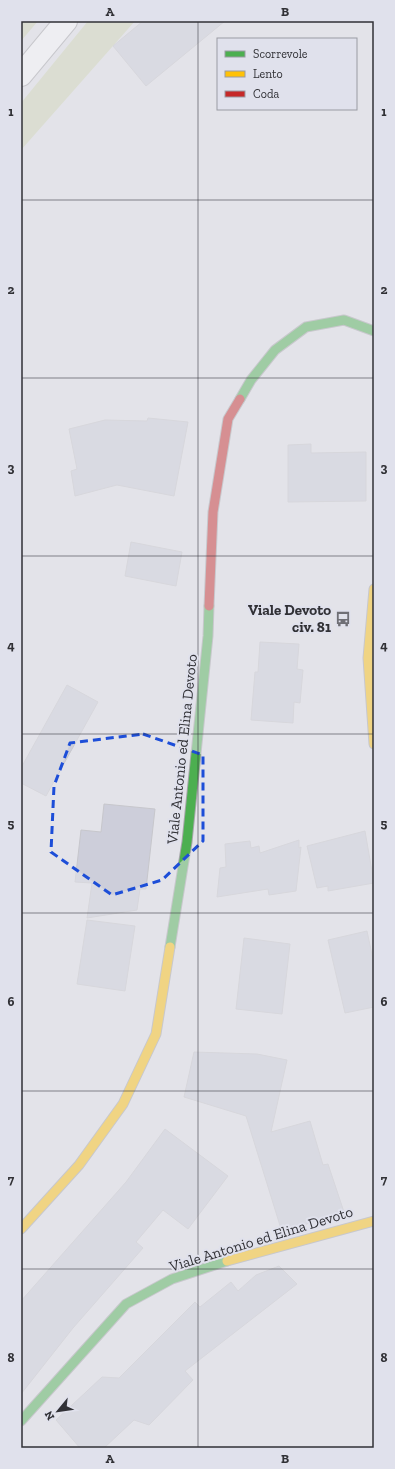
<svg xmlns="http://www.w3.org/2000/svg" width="395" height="1469" font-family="'Zilla Slab',serif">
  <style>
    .green { fill: #d0d6b5 }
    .building { fill: #cdceda; stroke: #c7c7cc }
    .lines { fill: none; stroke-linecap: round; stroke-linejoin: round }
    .street-casing { stroke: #a6a6aa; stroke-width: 24 }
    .fast-casing { stroke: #a6a6aa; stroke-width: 11 }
    .slow-casing { stroke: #a6a6aa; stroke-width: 11 }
    .jam-casing { stroke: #a6a6aa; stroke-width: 11 }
    .street { stroke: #fbfbfc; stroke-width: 22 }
    .fast { stroke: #4caf50; stroke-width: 9 }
    .slow { stroke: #ffc107; stroke-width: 9 }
    .jam { stroke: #c62828; stroke-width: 9 }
    .marked { fill: none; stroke: #1d4ed8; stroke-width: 3; stroke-dasharray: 8 5; stroke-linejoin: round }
    .grid { fill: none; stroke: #313136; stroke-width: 1; stroke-opacity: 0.55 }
    .labels { text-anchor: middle; stroke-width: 4; stroke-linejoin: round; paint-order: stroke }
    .poi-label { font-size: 15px; font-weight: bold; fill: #313136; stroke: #e0e1ec; text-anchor: end }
    .street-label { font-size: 15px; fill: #313136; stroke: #e0e1ec }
    .neatline { fill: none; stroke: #313136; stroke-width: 1.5 }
    .grid-label { font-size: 13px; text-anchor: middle; font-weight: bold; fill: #313136 }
  </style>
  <rect width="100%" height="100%" fill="#e3e3e9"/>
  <g class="green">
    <polygon points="21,21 38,21 21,41"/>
    <polygon points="88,21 135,21 21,150 21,103"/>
  </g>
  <g class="building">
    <polygon points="143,21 225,21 146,86 113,46"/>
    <polygon points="148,418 188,422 174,496 117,485 75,496 71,471 77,469 69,429 105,420 147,421"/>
    <polygon points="311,444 311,453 366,452 366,501 288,502 288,445"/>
    <polygon points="131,542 182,552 176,586 125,576"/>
    <polygon points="260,642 299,644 297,669 303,670 300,703 294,702 293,723 251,720 255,672 258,672"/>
    <polygon points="67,685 98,702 46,796 21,783 21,768"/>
    <polygon points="104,804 155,809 146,889 140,889 137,910 87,918 92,883 75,882 81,830 101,832"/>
    <polygon points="365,831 374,883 328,891 328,886 317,888 307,846"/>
    <polygon points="299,840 299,848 301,847 296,891 269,895 268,889 217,897 220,868 226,867 225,844 250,841 251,848 259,846 260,853"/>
    <polygon points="87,920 135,926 125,991 77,984"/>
    <polygon points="367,931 374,964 374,1007 345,1013 328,940"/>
    <polygon points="244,938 290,944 282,1014 236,1009"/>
    <polygon points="194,1052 257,1054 287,1060 271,1132 310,1121 323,1165 328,1164 344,1212 282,1232 246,1116 184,1097"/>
    <polygon points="165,1129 228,1176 188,1229 163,1210 136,1242 143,1248 73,1328 21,1394 21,1301 126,1182"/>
    <polygon points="279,1266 297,1284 185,1371 193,1380 149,1425 134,1420 104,1448 80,1448 56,1420 102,1377 119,1378 195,1302 200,1307 231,1282 238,1291 256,1275"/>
  </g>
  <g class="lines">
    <defs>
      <polyline id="street" points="21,75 66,21"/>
      <g id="fast">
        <polyline points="240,399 251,380 275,350 306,327 344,320 374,331"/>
        <polyline points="170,947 187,842 208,636 209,606"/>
        <polyline points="21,1421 126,1304 172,1279 227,1261"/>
      </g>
      <g id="slow">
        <polyline points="374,589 368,658 374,744"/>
        <polyline points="21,1229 79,1165 123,1104 156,1034 170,947"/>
        <polyline points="227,1261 374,1221"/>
      </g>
      <polyline id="jam" points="209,606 213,512 228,419 240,399"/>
    </defs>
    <use href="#street" class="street-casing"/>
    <use href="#fast" class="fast-casing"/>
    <use href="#slow" class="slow-casing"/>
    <use href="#jam" class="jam-casing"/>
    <use href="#street" class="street"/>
    <use href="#fast" class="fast"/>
    <use href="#slow" class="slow"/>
    <use href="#jam" class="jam"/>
  </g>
  <path d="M0 0H395V1469H0ZM 143,734 L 203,755 L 203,841 L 162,880 L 112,895 L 51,852 L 54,786 L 70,743 Z" fill="#e3e3e9" fill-opacity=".55" fill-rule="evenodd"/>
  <path class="marked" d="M 143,734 L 203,755 L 203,841 L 162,880 L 112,895 L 51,852 L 54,786 L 70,743 Z"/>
  <path class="grid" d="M 198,21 L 198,1448M 21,200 L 374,200M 21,378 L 374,378M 21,556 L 374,556M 21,734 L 374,734M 21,913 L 374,913M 21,1091 L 374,1091M 21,1269 L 374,1269"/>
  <defs>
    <symbol id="bus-bare" viewBox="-9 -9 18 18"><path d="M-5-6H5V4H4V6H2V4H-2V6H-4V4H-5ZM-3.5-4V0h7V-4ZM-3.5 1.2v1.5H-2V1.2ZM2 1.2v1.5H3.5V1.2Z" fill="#6f6f75" stroke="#e0e1ec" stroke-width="2.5" paint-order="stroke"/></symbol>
  </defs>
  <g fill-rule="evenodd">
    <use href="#bus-bare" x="332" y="608" width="22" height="22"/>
  </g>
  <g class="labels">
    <g class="poi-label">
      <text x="331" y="615">Viale Devoto<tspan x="331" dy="17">civ. 81</tspan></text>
    </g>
    <g class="street-label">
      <text transform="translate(182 749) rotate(-84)" y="5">Viale Antonio ed Elina Devoto</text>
      <text transform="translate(261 1239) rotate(-17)" y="5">Viale Antonio ed Elina Devoto</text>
    </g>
  </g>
  <rect width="395" height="1469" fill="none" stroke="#e0e1ec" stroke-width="44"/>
  <rect x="217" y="38" width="140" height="72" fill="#e0e1ec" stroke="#9a9ba3"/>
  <rect x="225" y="51" width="20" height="6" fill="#4caf50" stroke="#9a9ba3"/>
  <text x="253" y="58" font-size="12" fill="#313136">Scorrevole</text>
  <rect x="225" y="71" width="20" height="6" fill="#ffc107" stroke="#9a9ba3"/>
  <text x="253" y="78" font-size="12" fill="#313136">Lento</text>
  <rect x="225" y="91" width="20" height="6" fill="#c62828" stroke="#9a9ba3"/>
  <text x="253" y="98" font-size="12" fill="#313136">Coda</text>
  <g transform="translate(58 1411) rotate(241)" stroke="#e0e1ec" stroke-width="3" paint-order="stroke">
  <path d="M0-3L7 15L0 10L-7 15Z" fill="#313136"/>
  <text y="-6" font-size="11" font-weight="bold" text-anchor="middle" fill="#313136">N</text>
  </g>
  <rect x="22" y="22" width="351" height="1425" class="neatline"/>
  <g class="grid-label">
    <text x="110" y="16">A</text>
    <text x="285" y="16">B</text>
    <text x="11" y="116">1</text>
    <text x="384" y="116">1</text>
    <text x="11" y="294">2</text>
    <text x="384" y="294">2</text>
    <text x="11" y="472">3</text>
    <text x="384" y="472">3</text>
    <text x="11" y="650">4</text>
    <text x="384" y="650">4</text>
    <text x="11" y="828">5</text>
    <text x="384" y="828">5</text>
    <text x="11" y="1006">6</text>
    <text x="384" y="1006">6</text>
    <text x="11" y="1184">7</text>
    <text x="384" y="1184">7</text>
    <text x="11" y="1362">8</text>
    <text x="384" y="1362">8</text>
    <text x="110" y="1463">A</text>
    <text x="285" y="1463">B</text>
  </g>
</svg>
